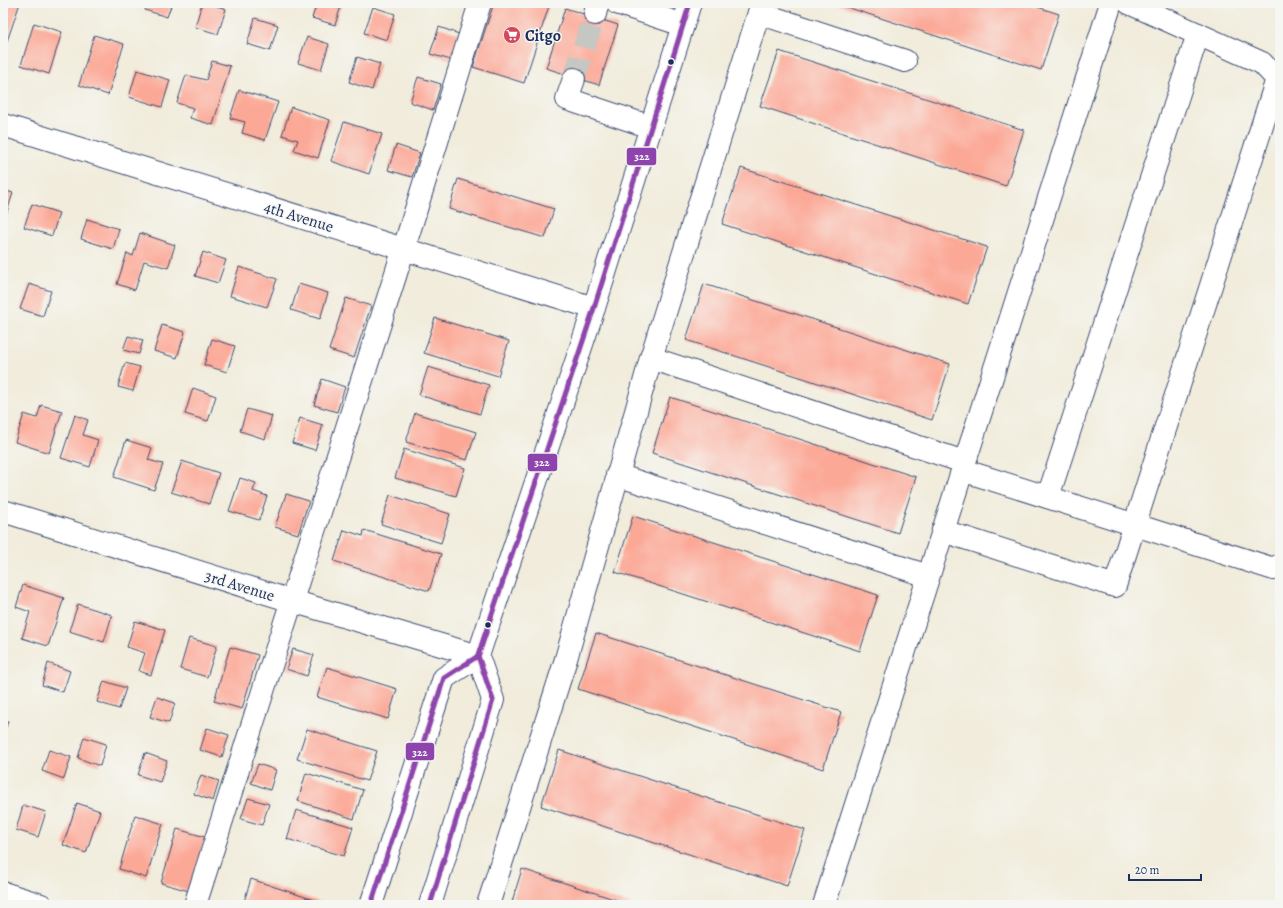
<svg xmlns="http://www.w3.org/2000/svg" width="1283" height="908" font-family="Alegreya,serif">
  <style>
    .building { fill: #fca896 }
    .lines { fill: none; stroke-linecap: round; stroke-linejoin: round }
    .minor-tunnel { stroke: #c6c6c2; stroke-width: 22; stroke-dasharray: 22 11; stroke-linecap: butt }
    .minor-casing { stroke: #3b4b71; stroke-width: 24 }
    .major-casing { stroke: #3b4b71; stroke-width: 24 }
    .minor { stroke: #fff; stroke-width: 22 }
    .major { stroke: #fff; stroke-width: 22 }
    .bus-1-casing { stroke: #f6f6f2; stroke-width: 8 }
    .bus-1 { stroke: #8e44ad; stroke-width: 5 }
    .bus-dot { fill: #1b2f5e; stroke: #f6f6f2; stroke-width: 1.5 }
    .labels { text-anchor: middle; stroke-width: 3; stroke-linejoin: round; paint-order: stroke }
    .poi-label { font-size: 16px; font-weight: bold; fill: #1b2f5e; stroke: #f6f6f2; text-anchor: start }
    .street-label { font-size: 16px; fill: #1b2f5e; stroke: #f6f6f2 }
    .line-badge { stroke: #f6f6f2; stroke-width: 1.5 }
    .badge-label { font-size: 11px; text-anchor: middle; font-weight: bold; fill: #fff }
  </style>
  <rect width="100%" height="100%" fill="#f6f6f2"/>
  <filter id="ink" filterUnits="userSpaceOnUse"><feTurbulence type="fractalNoise" baseFrequency=".025" numOctaves="2"/><feDisplacementMap in="SourceGraphic" scale="8" xChannelSelector="R" yChannelSelector="G"/><feConvolveMatrix kernelMatrix="1 2 1 2 8 2 1 2 1" color-interpolation-filters="sRGB"/></filter>
  <filter id="wash" filterUnits="userSpaceOnUse"><feTurbulence type="fractalNoise" baseFrequency=".012" numOctaves="4" result="noise"/><feDisplacementMap in="SourceGraphic" scale="16" xChannelSelector="R" yChannelSelector="G"/><feGaussianBlur stdDeviation="0.9" result="paint"/><feColorMatrix in="noise" values="0 0 0 0 0 0 0 0 0 0 0 0 0 0 0 0 0 1.4 0 .05"/><feComposite in="paint" operator="in"/></filter>
  <g filter="url(#wash)">
    <rect width="100%" height="100%" fill="#f1ecdb"/>
    <g id="blocks">
      <g class="building">
        <polygon points="3,3 20,3 3,53"/>
        <polygon points="147,3 172,3 167,17 145,10"/>
        <polygon points="202,3 207,3 226,9 218,34 195,27"/>
        <polygon points="317,3 342,3 335,25 312,18"/>
        <polygon points="494,3 550,3 524,83 473,67"/>
        <polygon points="834,3 1025,3 1059,14 1041,70"/>
        <polygon points="373,7 395,14 387,40 364,33"/>
        <polygon points="565,8 618,25 599,85 546,68"/>
        <polygon points="255,18 278,25 270,51 247,44"/>
        <polygon points="34,23 62,32 49,74 21,65"/>
        <polygon points="439,27 459,34 451,60 430,54"/>
        <polygon points="94,35 124,44 108,95 79,85"/>
        <polygon points="307,37 329,44 321,70 298,63"/>
        <polygon points="779,51 1024,130 1006,186 760,106"/>
        <polygon points="357,57 380,64 372,90 349,82"/>
        <polygon points="212,61 230,66 213,125 190,118 193,108 177,103 186,75 206,80"/>
        <polygon points="137,70 170,80 162,107 129,97"/>
        <polygon points="418,77 441,84 433,110 410,102"/>
        <polygon points="239,90 278,102 265,140 242,133 245,122 230,118"/>
        <polygon points="291,107 330,120 318,158 294,150 298,140 282,135"/>
        <polygon points="344,122 382,134 369,174 331,161"/>
        <polygon points="396,145 420,153 412,177 388,170"/>
        <polygon points="741,168 987,247 968,304 722,224"/>
        <polygon points="458,179 554,209 545,238 449,209"/>
        <polygon points="3,190 13,193 3,224"/>
        <polygon points="32,204 59,213 52,236 24,227"/>
        <polygon points="87,219 119,229 113,249 81,239"/>
        <polygon points="140,233 175,245 168,268 144,261 135,290 117,284 127,253 133,256"/>
        <polygon points="3,250 7,251 3,261"/>
        <polygon points="203,252 226,260 218,283 195,276"/>
        <polygon points="239,267 277,279 267,307 230,296"/>
        <polygon points="29,284 51,291 43,316 20,309"/>
        <polygon points="299,284 328,293 320,319 291,310"/>
        <polygon points="704,284 950,364 932,420 686,340"/>
        <polygon points="346,298 371,306 354,358 329,350"/>
        <polygon points="435,318 509,341 498,376 424,353"/>
        <polygon points="162,325 185,332 177,358 154,351"/>
        <polygon points="128,336 143,340 139,354 123,350"/>
        <polygon points="212,339 235,346 227,372 204,365"/>
        <polygon points="125,363 140,367 133,391 118,387"/>
        <polygon points="428,367 489,385 480,414 419,395"/>
        <polygon points="322,379 345,387 337,412 314,405"/>
        <polygon points="193,388 216,396 208,421 185,414"/>
        <polygon points="670,397 916,477 898,533 652,453"/>
        <polygon points="41,405 62,411 49,453 15,442 24,414 37,418"/>
        <polygon points="247,409 272,416 265,439 240,431"/>
        <polygon points="415,413 476,432 467,460 406,442"/>
        <polygon points="75,415 88,420 83,435 98,440 90,467 61,458"/>
        <polygon points="300,418 323,425 315,450 292,443"/>
        <polygon points="126,440 152,448 148,460 163,464 154,490 114,477"/>
        <polygon points="404,449 465,468 456,496 395,478"/>
        <polygon points="182,461 219,473 209,504 171,492"/>
        <polygon points="240,478 256,483 253,491 267,496 259,520 229,511"/>
        <polygon points="286,494 309,501 298,534 275,527"/>
        <polygon points="390,495 450,514 441,543 381,524"/>
        <polygon points="633,516 878,595 860,651 615,572"/>
        <polygon points="344,530 363,536 364,530 441,554 429,591 334,561"/>
        <polygon points="23,585 64,598 48,646 22,638 30,612 16,607"/>
        <polygon points="78,604 112,615 104,642 69,631"/>
        <polygon points="135,621 165,630 151,675 139,671 145,653 127,647"/>
        <polygon points="596,633 841,712 823,769 578,689"/>
        <polygon points="189,638 217,646 207,677 180,669"/>
        <polygon points="230,647 258,655 242,709 214,701"/>
        <polygon points="293,649 314,655 307,676 286,669"/>
        <polygon points="48,663 70,671 63,692 42,685"/>
        <polygon points="327,667 397,689 388,719 317,697"/>
        <polygon points="104,681 126,688 119,709 97,702"/>
        <polygon points="157,697 175,703 169,723 150,717"/>
        <polygon points="3,719 8,721 3,736"/>
        <polygon points="207,728 229,735 222,757 200,750"/>
        <polygon points="307,729 377,751 367,781 297,759"/>
        <polygon points="84,737 106,744 100,766 78,758"/>
        <polygon points="49,750 71,757 64,779 42,771"/>
        <polygon points="559,750 805,830 787,886 541,806"/>
        <polygon points="145,753 167,761 160,782 138,775"/>
        <polygon points="258,764 276,770 270,790 251,783"/>
        <polygon points="306,773 363,790 354,819 298,801"/>
        <polygon points="201,775 219,781 213,801 194,794"/>
        <polygon points="248,798 269,804 262,825 241,819"/>
        <polygon points="77,803 100,811 86,853 63,845"/>
        <polygon points="23,805 46,812 38,837 16,830"/>
        <polygon points="296,810 353,827 344,856 287,839"/>
        <polygon points="135,815 163,824 146,878 119,869"/>
        <polygon points="177,829 205,837 189,891 161,883"/>
        <polygon points="522,869 632,905 511,905"/>
        <polygon points="251,879 326,904 326,905 243,905"/>
      </g>
    </g>
  </g>
  <g filter="url(#ink)">
    <use href="#blocks" fill-opacity="0" stroke="#3b4b71" stroke-width="1"/>
    <g class="lines">
      <polyline class="minor-tunnel" points="574,79 595,14"/>
      <defs>
        <g id="minor">
          <polyline points="617,3 683,25"/>
          <polyline points="759,13 905,61"/>
          <polyline points="595,14 598,3"/>
          <polyline points="574,79 567,99 651,127"/>
          <polyline points="3,125 594,308"/>
          <polyline points="651,358 964,462"/>
          <polyline points="962,470 1274,569 1280,565"/>
          <polyline points="617,475 928,576"/>
          <polyline points="1048,497 1198,34"/>
          <polyline points="3,511 292,601 478,656"/>
          <polyline points="943,531 1115,586 1277,79 1262,63 1129,3"/>
          <polyline points="3,893 41,905"/>
          <polyline points="195,905 404,248 480,3"/>
          <polyline points="488,905 566,659 651,358 762,3"/>
          <polyline points="824,905 1111,3"/>
        </g>
        <g id="major">
          <polyline points="371,905 444,678 478,656"/>
          <polyline points="430,905 493,700 478,656 594,308 690,3"/>
        </g>
      </defs>
      <use href="#minor" class="minor-casing"/>
      <use href="#major" class="major-casing"/>
      <use href="#minor" class="minor"/>
      <use href="#major" class="major"/>
      <defs>
        <g id="bus-1">
          <polyline points="371,905 444,678 478,656 594,308 690,3"/>
          <polyline points="430,905 493,700 478,656 489,623"/>
        </g>
      </defs>
      <use href="#bus-1" class="bus-1-casing"/>
      <use href="#bus-1" class="bus-1"/>
    </g>
  </g>
  <defs>
    <symbol id="supermarket-disc" viewBox="-11 -11 22 22"><circle r="9.5" fill="#d1495b" stroke="#f6f6f2"/><path d="M-6-5.5h2.5l.6 2H6L4.5 2H-2.5L-4.4-4H-6ZM-1.5 3.2a1.3 1.3 0 1 0 .1 0ZM3 3.2a1.3 1.3 0 1 0 .1 0Z" fill="#fff"/></symbol>
  </defs>
  <g fill-rule="evenodd">
    <use href="#supermarket-disc" x="502" y="25" width="20" height="20"/>
  </g>
  <g class="bus-dot">
    <circle cx="671" cy="62" r="3.5"/>
    <circle cx="488" cy="625" r="3.5"/>
  </g>
  <g class="labels">
    <g class="poi-label">
      <text x="525" y="41">Citgo</text>
    </g>
    <g class="street-label">
      <text transform="translate(299 216) rotate(17)" y="6">4th Avenue</text>
      <text transform="translate(240 585) rotate(17)" y="6">3rd Avenue</text>
    </g>
  </g>
  <g class="line-badge">
    <rect x="626" y="147" width="31" height="19" rx="4" fill="#8e44ad"/>
    <rect x="527" y="453" width="31" height="19" rx="4" fill="#8e44ad"/>
    <rect x="405" y="742" width="30" height="19" rx="4" fill="#8e44ad"/>
  </g>
  <g class="badge-label">
    <text x="642" y="160">322</text>
    <text x="542" y="466">322</text>
    <text x="420" y="756">322</text>
  </g>
  <rect width="1283" height="908" fill="none" stroke="#f6f6f2" stroke-width="16"/>
  <path d="M1129 874v6h72v-6" fill="none" stroke="#1b2f5e" stroke-width="2"/>
  <text x="1135" y="874" font-size="12" fill="#1b2f5e" stroke="#f6f6f2" stroke-width="3" paint-order="stroke">20 m</text>
</svg>
